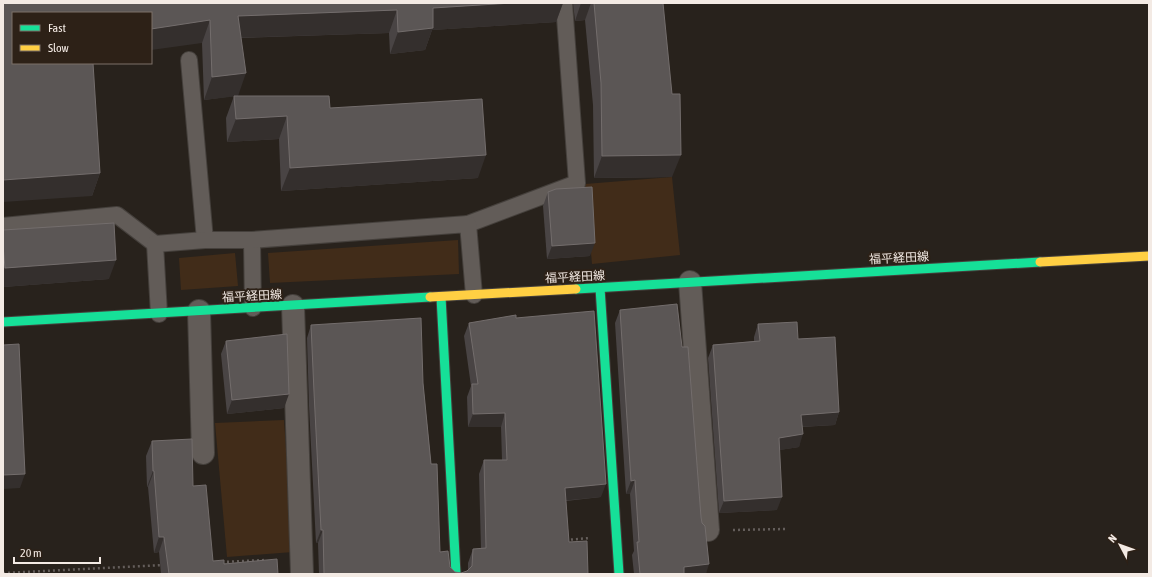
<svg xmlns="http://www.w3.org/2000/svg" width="1152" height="577" font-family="'Asap Condensed','Noto Sans JP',sans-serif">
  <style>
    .grass { fill: #412c19 }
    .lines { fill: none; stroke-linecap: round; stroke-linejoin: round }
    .lane-casing { stroke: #45403c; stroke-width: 18 }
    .street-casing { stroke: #45403c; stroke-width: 24 }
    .fast-casing { stroke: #45403c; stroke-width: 11 }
    .slow-casing { stroke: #45403c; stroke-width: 11 }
    .path { stroke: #645e5b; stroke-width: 2.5; stroke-dasharray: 2 3; stroke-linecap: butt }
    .lane { stroke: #625c58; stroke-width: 16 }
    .street { stroke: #625c58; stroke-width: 22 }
    .fast { stroke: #16e098; stroke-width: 9 }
    .slow { stroke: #ffcf43; stroke-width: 9 }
    .wall { fill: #494444 }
    .shaded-wall { fill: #342f2d }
    .building { fill: #5b5655; stroke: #736d6c }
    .labels { text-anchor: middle; stroke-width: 4; stroke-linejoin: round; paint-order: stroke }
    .street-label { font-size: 12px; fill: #f3eae4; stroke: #2d2117 }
  </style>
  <rect width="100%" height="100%" fill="#28221c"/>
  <g class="grass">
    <polygon points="672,177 680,255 592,264 585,184"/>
    <polygon points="458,240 459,274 270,283 268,253"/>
    <polygon points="235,253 238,286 181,290 179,258"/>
    <polygon points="284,420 293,552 227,557 215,423"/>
  </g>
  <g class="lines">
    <defs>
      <g id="lane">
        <polyline points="189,60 205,240"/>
        <polyline points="468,224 577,183 564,3"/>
        <polyline points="3,226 117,215 155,244"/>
        <polyline points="252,240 253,308"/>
        <polyline points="159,314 155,244 205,240 252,240 468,224 474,295"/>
      </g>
      <g id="street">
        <polyline points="690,282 708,530"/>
        <polyline points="293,306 302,574"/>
        <polyline points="199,311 203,453"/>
      </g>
      <g id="fast">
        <polyline points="600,288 619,574"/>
        <polyline points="576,289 1040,262"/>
        <polyline points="441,297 456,574"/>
        <polyline points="3,322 430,297"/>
      </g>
      <g id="slow">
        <polyline points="1040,262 1149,256"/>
        <polyline points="430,297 576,289"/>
      </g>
    </defs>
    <use href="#lane" class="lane-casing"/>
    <use href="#street" class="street-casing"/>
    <use href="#fast" class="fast-casing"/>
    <use href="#slow" class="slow-casing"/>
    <g class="path">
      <polyline points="733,530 785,529"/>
      <polyline points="566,540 590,538"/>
      <polyline points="222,562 265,560"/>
      <polyline points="3,573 163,565"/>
    </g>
    <use href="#lane" class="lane"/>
    <use href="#street" class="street"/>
    <use href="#fast" class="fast"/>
    <use href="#slow" class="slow"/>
  </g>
  <g class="wall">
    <polygon points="3,3 563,3 556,22 432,30 425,50 390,54 389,33 241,38 238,96 330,108 478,178 281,191 279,139 227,142 226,118 234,96 204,100 202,43 13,13 100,173 92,196"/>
    <polygon points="573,3 663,3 672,177 594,178 593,105 585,20 575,21"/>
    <polygon points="548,192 590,256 547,259 543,206"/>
    <polygon points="3,230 109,279 3,287"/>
    <polygon points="620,310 701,517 706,574 634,574 632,555 634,551 630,494 626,494 615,323"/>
    <polygon points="516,318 601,497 566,501 569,542 588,574 319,574 318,543 316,543 309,406 307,338 311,325 423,383 440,552 450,567 455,572 461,573 468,571 468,563 473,549 481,549 479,474 484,460 502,460 501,427 468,427 467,397 471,386 464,336 469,323"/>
    <polygon points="758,324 798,339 839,412 835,425 802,427 799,447 779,450 777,510 719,513 708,358 713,345 754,341 754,337"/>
    <polygon points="226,341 284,408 227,414 221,354"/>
    <polygon points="152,441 193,486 213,561 278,574 161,574 159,552 154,553 148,487 147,487 146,456"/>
  </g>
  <g class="shaded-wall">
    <polygon points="512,3 563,3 556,22 432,30 425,50 390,54 398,32 433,8"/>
    <polygon points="581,3 591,3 585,20 575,21"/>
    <polygon points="397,10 389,33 230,38 238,16"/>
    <polygon points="210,20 202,43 151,50 151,29"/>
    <polygon points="246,73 238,96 204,100 212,77"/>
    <polygon points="287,116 279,139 227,142 236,119"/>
    <polygon points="486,155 478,178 281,191 290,168"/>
    <polygon points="681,155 672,177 594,178 602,156"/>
    <polygon points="100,173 92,196 3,202 3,180"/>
    <polygon points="595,243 590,256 547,259 552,246"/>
    <polygon points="116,260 109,279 3,287 3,272 5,268"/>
    <polygon points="289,394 284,408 227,414 232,400"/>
    <polygon points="839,412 835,425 796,427 801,415"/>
    <polygon points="505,413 501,427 468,427 473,414"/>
    <polygon points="803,434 799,447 774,451 779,438"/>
    <polygon points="153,471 154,471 148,487 147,487"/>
    <polygon points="25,474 20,488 3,489 3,475"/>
    <polygon points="635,480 630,494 626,494 631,481"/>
    <polygon points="606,484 601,497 560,501 565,488"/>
    <polygon points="782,497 777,510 719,513 724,501"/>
    <polygon points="321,530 323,530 318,543 316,543"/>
    <polygon points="159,537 164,537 159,552 154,553"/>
    <polygon points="709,564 706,574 681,574 684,567"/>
  </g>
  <g class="building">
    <polygon points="3,3 512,3 433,8 433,28 398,32 397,10 238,16 246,73 212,77 210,20 151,29 151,13 13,13 13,63 93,63 100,173 3,180"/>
    <polygon points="594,3 663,3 672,94 680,94 681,155 602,156 601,83"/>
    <polygon points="234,96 329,96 330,108 482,99 486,155 290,168 287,116 236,119"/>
    <polygon points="592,187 595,243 552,246 548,192 556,189"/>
    <polygon points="114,223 116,260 5,268 3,245 3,230"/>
    <polygon points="677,304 682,347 688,347 701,517 702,523 705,526 709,564 684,567 684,574 640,574 637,542 639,542 635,480 631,481 620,310"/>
    <polygon points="594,311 606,484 565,488 569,542 587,541 588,574 324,574 323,530 321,530 314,392 311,325 421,318 423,383 431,464 437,464 440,552 448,551 450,567 455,572 461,573 467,571 472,566 473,549 486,548 484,460 507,460 505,413 473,414 472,384 478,384 469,323 516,315 516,318"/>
    <polygon points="797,322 798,339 835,337 839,412 801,415 803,434 779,438 782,497 724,501 713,345 760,341 758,324"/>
    <polygon points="287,334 289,394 232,400 226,341"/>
    <polygon points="19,344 25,474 3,475 3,345"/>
    <polygon points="192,439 193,486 206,485 213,561 224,560 224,564 277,559 278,574 169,574 164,537 159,537 154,471 153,471 152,441"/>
  </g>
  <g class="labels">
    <g class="street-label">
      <text transform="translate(899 258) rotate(-3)" y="4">福平経田線</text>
      <text transform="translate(575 277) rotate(-3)" y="4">福平経田線</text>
      <text transform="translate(252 296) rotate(-3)" y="4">福平経田線</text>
    </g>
  </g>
  <rect width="1152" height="577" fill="none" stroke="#f3eae4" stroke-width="8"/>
  <rect x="12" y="12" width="140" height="52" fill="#2d2117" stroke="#7c7169"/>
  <rect x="20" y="25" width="20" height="6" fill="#16e098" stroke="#7c7169"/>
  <text x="48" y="32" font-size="12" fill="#f3eae4">Fast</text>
  <rect x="20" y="45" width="20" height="6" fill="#ffcf43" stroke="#7c7169"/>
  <text x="48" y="52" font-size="12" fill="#f3eae4">Slow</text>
  <g transform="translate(1120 545) rotate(311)" stroke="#2d2117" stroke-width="3" paint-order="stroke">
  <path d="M0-3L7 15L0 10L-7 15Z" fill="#f3eae4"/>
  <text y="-6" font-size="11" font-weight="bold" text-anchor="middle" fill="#f3eae4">N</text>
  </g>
  <path d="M14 557v6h86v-6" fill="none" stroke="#f3eae4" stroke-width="2"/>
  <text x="20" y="557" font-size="12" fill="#f3eae4" stroke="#2d2117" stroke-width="3" paint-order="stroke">20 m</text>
</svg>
